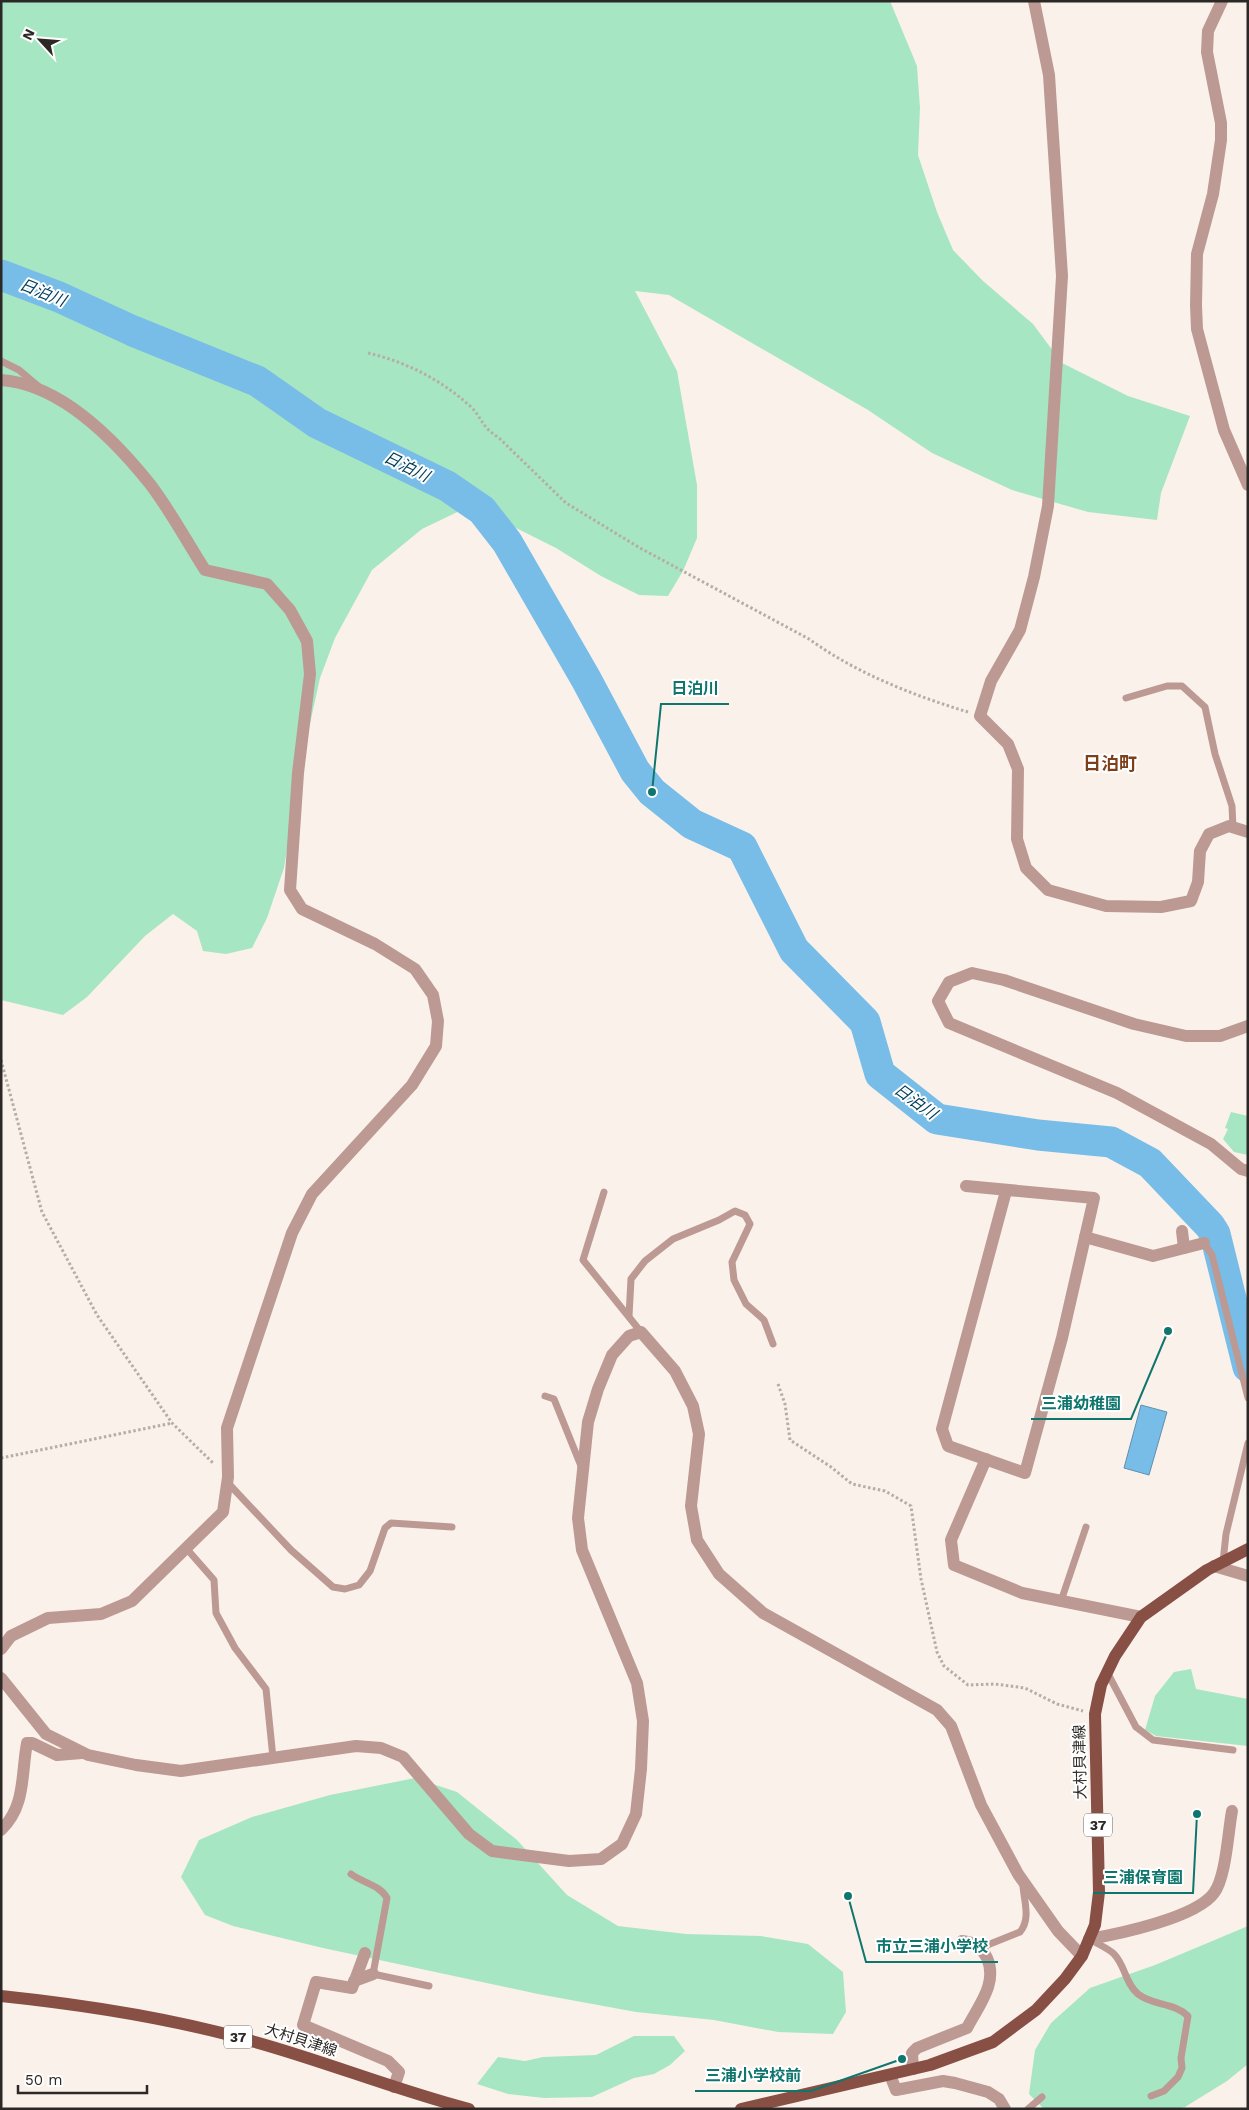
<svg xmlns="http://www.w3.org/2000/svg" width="1249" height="2110" font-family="'Work Sans','Noto Sans JP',sans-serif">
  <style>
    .green { fill: #a7e6c3 }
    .water { fill: #77bde7; stroke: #6090ad }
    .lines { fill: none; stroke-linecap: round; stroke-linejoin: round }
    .river { stroke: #77bde7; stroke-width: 31 }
    .path { stroke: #b5ada8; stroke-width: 3; stroke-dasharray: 2.5 2.5; stroke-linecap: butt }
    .lane { stroke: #bc9a93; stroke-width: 7 }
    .street { stroke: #bc9a93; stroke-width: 12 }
    .primary { stroke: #885045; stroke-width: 12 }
    .labels { text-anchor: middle; stroke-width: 4; stroke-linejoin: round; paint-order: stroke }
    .shield { fill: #fff; stroke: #6b6867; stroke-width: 1 }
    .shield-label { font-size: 14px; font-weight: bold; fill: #2c2826 }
    .street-label { font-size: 15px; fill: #2c2826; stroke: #fff }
    .water-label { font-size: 16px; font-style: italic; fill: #003c57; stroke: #fff }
    .quarter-label { font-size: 18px; font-weight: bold; fill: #7e3f1a; stroke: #fff }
    .leader { fill: none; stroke: #0f766e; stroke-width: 2 }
    .callout-dot { fill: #0f766e; stroke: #fff; stroke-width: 2 }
    .callout-label { font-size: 16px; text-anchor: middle; font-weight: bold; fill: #0f766e; stroke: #fff; stroke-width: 4; stroke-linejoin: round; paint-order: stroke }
  </style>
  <rect width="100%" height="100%" fill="#fbf1eb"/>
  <g class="green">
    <polygon points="1,1 890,1 917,66 920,108 918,155 937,212 953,250 983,281 1033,324 1062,363 1128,396 1190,416 1161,493 1157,520 1088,512 1012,490 932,453 868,410 669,295 635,291 677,371 697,485 697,538 683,571 668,596 639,595 601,576 556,548 498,519 474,504 422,529 372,570 335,638 320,678 301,765 284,868 267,918 252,948 226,954 203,951 197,931 173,914 145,936 87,997 63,1015 1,1000"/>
    <polygon points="1231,1112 1248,1116 1248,1155 1234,1152 1223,1139 1228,1129 1225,1128"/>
    <polygon points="1191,1669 1196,1689 1248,1699 1248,1746 1156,1736 1145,1730 1155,1696 1174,1672"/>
    <polygon points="415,1778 457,1792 517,1840 567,1895 618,1926 686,1934 761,1936 808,1944 843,1972 846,2012 833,2034 778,2032 714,2020 636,2012 538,1994 323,1948 233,1926 205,1915 181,1877 199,1840 252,1817 330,1795"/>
    <polygon points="1248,1926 1248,2064 1227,2081 1185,2107 1177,2109 1044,2109 1029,2094 1035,2050 1051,2023 1090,1988 1155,1965"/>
    <polygon points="634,2036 674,2036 685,2051 670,2065 654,2074 634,2078 592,2097 544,2098 508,2094 477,2084 498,2057 525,2061 543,2057 596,2055"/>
  </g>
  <polygon class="water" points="1141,1405 1167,1412 1149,1475 1124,1468"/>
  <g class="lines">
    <polyline class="river" points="1,275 59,297 133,331 257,381 317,423 447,486 482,510 507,542 586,679 635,771 652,792 692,824 742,847 794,950 865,1022 880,1074 937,1119 1038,1135 1111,1142 1150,1163 1210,1226 1215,1234 1248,1367"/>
    <g class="path">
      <path d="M 368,353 C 406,362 440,379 470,406 C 482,417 481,427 498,437 L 566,503 L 640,548 L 809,639 C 856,673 912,695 968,712"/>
      <polyline points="1,1060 42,1212 97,1315 172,1423 213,1463"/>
      <polyline points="778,1384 785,1404 790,1440 831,1467 852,1484 885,1491 911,1506 921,1579 937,1652 944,1666 968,1685 995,1684 1025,1688 1057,1704 1083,1711"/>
      <polyline points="1,1458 172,1423"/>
    </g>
    <g class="lane">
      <polyline points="1,361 19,370 38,386"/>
      <polyline points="1126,698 1167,686 1182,686 1205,707 1215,754 1232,806 1233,828"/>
      <polyline points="604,1192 583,1260 641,1332"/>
      <polyline points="1204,1243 1212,1255 1248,1398"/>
      <polyline points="629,1316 631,1279 645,1261 673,1239 719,1220 735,1211 745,1215 750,1224 732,1262 734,1280 746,1304 764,1320 773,1344"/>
      <polyline points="545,1396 554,1399 581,1466"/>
      <polyline points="228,1483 291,1550 333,1587 345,1589 359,1585 370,1571 385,1528 391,1523 452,1527"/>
      <polyline points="186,1548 214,1580 216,1613 235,1648 266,1689 273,1758"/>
      <polyline points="1223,1562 1226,1534 1248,1443"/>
      <polyline points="1061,1601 1086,1527"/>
      <polyline points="1107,1672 1136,1727 1153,1740 1233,1750"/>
      <path d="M 351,1874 C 363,1883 380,1885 387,1898 L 373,1974 L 429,1986"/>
      <path d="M 1090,1939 C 1097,1944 1108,1948 1114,1954 C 1125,1965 1125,1983 1138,1994 C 1153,2006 1173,2002 1188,2016 L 1181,2058 L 1182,2068 L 1178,2077 L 1164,2091 L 1151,2096"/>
      <path d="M 980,1948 L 1020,1932 C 1031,1919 1024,1901 1023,1886"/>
      <polyline points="1028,2109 1042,2097"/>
    </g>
    <g class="street">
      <polyline points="1034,1 1049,75 1062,276 1048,506 1034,577 1020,630 991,681 980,716 1008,744 1018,769 1017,839 1026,868 1048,890 1106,906 1161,907 1191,901 1198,882 1200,851 1209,834 1229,826 1248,832"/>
      <polyline points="1222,1 1208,31 1207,52 1221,123 1221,140 1213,194 1197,254 1196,305 1197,329 1224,430 1248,485"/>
      <path d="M 1,380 C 61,384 114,439 150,484 C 170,510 187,542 205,570 L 267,584 L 290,610 L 307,641 L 310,674 L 298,773 L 290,890 L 302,909 L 375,944 L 415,969 L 433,995 L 438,1021 L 436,1046 L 412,1085 L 312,1194 L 292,1233 L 227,1428 L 228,1477 L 223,1512 L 132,1601 L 101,1614 L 48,1618 L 11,1636 L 1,1649"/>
      <polyline points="1248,1026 1220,1036 1186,1036 1134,1024 1004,980 972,973 949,982 938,1001 949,1023 1117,1093 1211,1144 1241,1169 1248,1171"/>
      <polyline points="966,1186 1094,1198 1062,1338 1025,1473 948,1446 942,1429 1006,1191"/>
      <polyline points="1182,1231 1184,1248"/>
      <polyline points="1085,1237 1153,1256 1204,1243"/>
      <polyline points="986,1459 951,1540 954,1565 1022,1593 1141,1617"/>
      <polyline points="1214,1566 1248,1576"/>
      <polyline points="1,1678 46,1734 88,1755 136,1765 181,1771 356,1746 381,1748 403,1757 469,1834 492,1851 569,1861 601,1859 622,1844 636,1814 641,1769 643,1721 637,1683 582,1550 578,1518 588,1422 598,1389 612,1355 629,1336 641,1332 675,1371 693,1406 699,1434 691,1506 697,1540 719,1574 763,1613 937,1710 951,1726 981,1805 1018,1874 1058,1931 1082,1956"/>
      <path d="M 1,1830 C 26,1806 21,1775 27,1743 L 32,1743 L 57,1755 L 82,1753"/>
      <path d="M 1089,1939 C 1118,1934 1196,1918 1214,1893 C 1226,1877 1228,1832 1232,1811"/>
      <polyline points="365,1953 352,1988 316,1982 303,2025 388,2061 399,2072 394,2087"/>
      <polyline points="354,1981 373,1974"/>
      <path d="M 913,2069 L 912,2053 L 917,2048 L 967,2028 C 979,2005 998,1983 987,1958 C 982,1947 973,1942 962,1941"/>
      <polyline points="890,2075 896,2090 943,2081 955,2083 988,2092 999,2099 1005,2109"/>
    </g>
    <g class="primary">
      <path d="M 1,1996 C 87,2005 172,2018 255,2042 C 327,2062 396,2090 469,2109"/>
      <polyline points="741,2109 930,2065 993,2042 1036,2010 1065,1979 1082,1956 1095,1925 1099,1892 1095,1714 1101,1685 1115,1656 1141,1617 1207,1570 1248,1549"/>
    </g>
  </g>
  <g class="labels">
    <g class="shield">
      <rect x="1084" y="1813.5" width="28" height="23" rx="4"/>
      <rect x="224" y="2025.5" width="28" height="23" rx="4"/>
    </g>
    <g class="shield-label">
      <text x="1098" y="1830">37</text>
      <text x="238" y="2042">37</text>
    </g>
    <g class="street-label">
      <text transform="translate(1080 1762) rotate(-91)" y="5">大村貝津線</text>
      <text transform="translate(301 2040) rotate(18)" y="5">大村貝津線</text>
    </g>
    <g class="water-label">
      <text transform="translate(43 292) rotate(22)" y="6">日泊川</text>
      <text transform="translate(407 466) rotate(26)" y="6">日泊川</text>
      <text transform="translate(916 1101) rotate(36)" y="6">日泊川</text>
    </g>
    <g class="quarter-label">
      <text x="1110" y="770">日泊町</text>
    </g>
  </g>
  <path class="leader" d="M652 792L661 704H729M1168 1331L1131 1419H1031M1197 1814L1193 1893H1093M848 1896L866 1962H998M902 2059L811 2091H695"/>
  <g class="callout-dot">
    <circle cx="652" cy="792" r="5"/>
    <circle cx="1168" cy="1331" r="5"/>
    <circle cx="1197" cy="1814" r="5"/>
    <circle cx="848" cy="1896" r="5"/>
    <circle cx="902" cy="2059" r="5"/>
  </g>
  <g class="callout-label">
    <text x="695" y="694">日泊川</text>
    <text x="1081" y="1409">三浦幼稚園</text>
    <text x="1143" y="1883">三浦保育園</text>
    <text x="932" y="1952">市立三浦小学校</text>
    <text x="753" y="2081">三浦小学校前</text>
  </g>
  <rect width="1249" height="2110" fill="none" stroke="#2c2826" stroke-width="5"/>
  <g transform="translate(40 40) rotate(296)" stroke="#ffffff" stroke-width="4" paint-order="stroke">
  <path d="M0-4L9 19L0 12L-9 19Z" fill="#2c2826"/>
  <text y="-8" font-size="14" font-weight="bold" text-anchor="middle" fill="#2c2826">N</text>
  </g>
  <path d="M18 2085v8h129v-8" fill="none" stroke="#2c2826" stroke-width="2.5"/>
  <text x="25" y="2085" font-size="15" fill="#2c2826" stroke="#ffffff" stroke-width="4" paint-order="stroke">50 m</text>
</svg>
